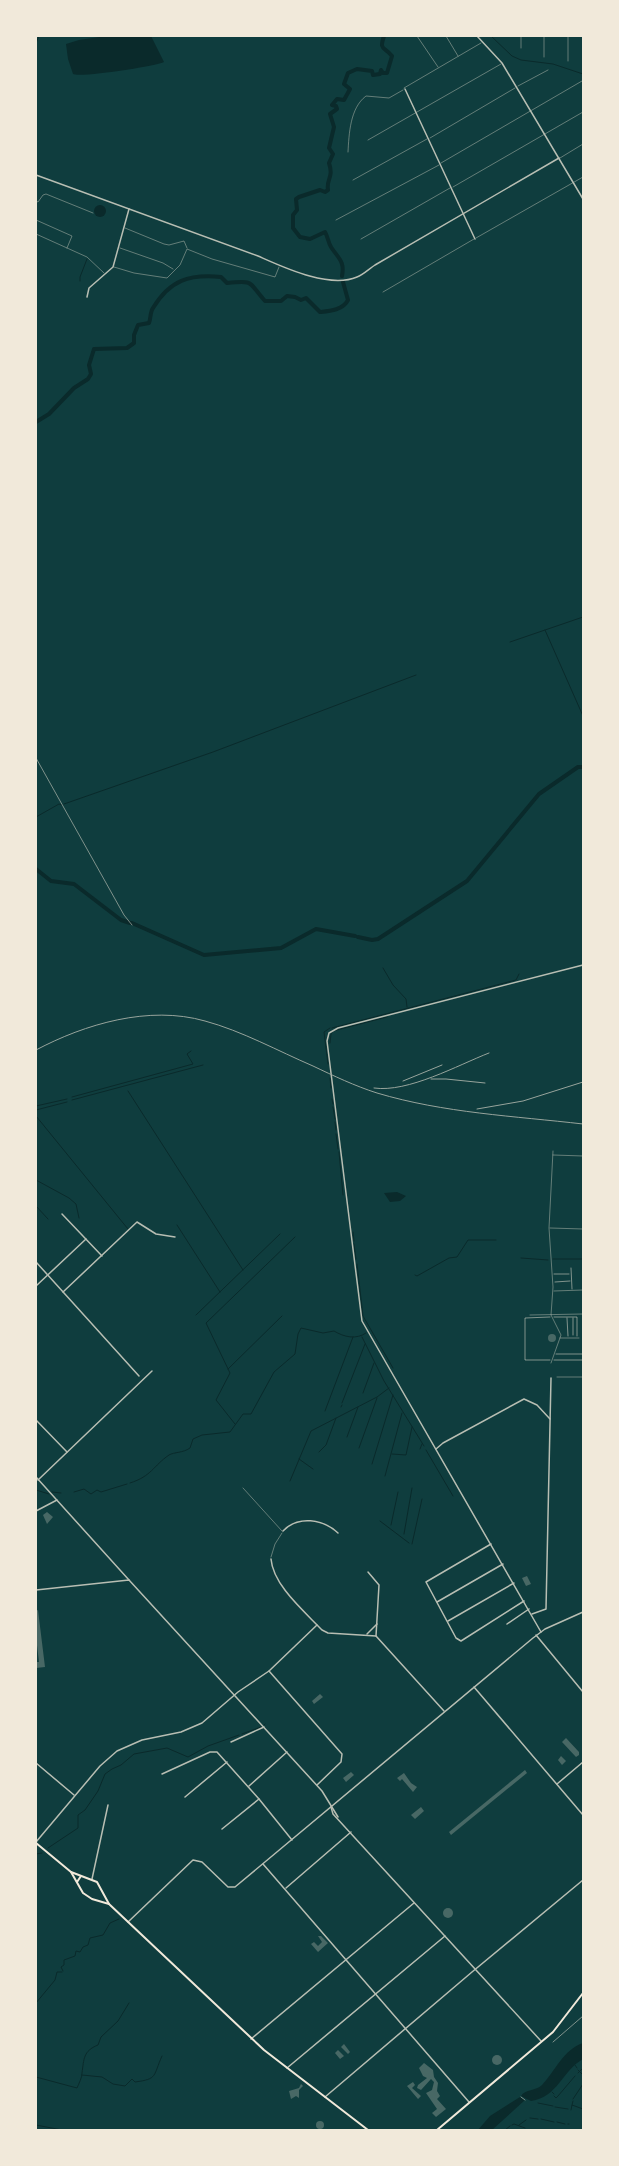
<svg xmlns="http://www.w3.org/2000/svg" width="619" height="2166" font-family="'Alegreya Sans',sans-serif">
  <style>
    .water { fill: #0a2a2b }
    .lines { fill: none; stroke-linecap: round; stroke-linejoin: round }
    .stream { stroke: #0a2a2b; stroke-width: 1 }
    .river { stroke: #0a2a2b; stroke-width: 4 }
    .building { fill: #486865 }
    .path { stroke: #f1e9da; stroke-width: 0.5 }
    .service { stroke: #b8beb3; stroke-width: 0.5 }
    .minor { stroke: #b8beb3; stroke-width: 1.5 }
    .tertiary { stroke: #b8beb3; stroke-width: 1.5 }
    .secondary { stroke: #f1e9da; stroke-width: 2 }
    .rail { stroke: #97a49c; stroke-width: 1 }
  </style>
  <rect width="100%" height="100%" fill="#0f3d3e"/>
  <g class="water">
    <path d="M 106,36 L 151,36 L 164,62 C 157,66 79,78 73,74 L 68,59 L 66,44 L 79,40 Z"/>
    <circle cx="100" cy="211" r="6"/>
    <polygon points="397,1192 406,1196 400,1201 390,1202 384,1193"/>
    <path d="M 583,2043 L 583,2059 C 562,2071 558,2097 531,2101 L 521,2096 C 525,2089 536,2091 542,2085 C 555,2071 564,2049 583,2043 Z"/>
    <polygon points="520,2097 525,2100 492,2130 478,2130 490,2116"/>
  </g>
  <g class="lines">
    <g class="stream">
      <polyline points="491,36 512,56 521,60 553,64 583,74"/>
      <polyline points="36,43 39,36"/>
      <polyline points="80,281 80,277 87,259"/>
      <polyline points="545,630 583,716"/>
      <polyline points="510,642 583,617"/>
      <polyline points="64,804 213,752 416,675"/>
      <polyline points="36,817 59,804 62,805"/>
      <polyline points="383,968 393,985 406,999 407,1007"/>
      <polyline points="332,1028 516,980 519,974"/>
      <polyline points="330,1043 331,1034 333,1031 387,1017"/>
      <polyline points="328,1064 324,1032 330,1028"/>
      <polyline points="330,1078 331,1088"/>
      <polyline points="128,1091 243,1270"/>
      <polyline points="72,1097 193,1064 187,1054 191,1051"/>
      <polyline points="332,1099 333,1104"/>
      <polyline points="72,1100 203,1065"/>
      <polyline points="36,1106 67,1099"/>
      <polyline points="333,1107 335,1119"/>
      <polyline points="36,1110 67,1102"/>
      <polyline points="36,1116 128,1229"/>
      <polyline points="335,1122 336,1130"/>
      <polyline points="336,1134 338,1149"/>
      <polyline points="339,1152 343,1195"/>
      <polyline points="36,1180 69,1198 76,1204 79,1218"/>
      <polyline points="36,1206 48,1219"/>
      <polyline points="177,1225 220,1292"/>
      <polyline points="353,1232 354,1241"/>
      <polyline points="354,1244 356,1259"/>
      <polyline points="521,1258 548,1260"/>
      <polyline points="553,1259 583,1259"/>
      <polyline points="357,1264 363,1316 393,1368"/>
      <polyline points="415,1275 417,1276 449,1258 457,1257 468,1240 496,1240"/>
      <polyline points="196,1315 280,1234"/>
      <polyline points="362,1337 384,1381 424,1446"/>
      <polyline points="228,1369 282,1316"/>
      <polyline points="363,1393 374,1363"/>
      <polyline points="342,1403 365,1344"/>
      <polyline points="341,1407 342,1405"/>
      <polyline points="325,1411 353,1337"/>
      <polyline points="235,1424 216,1400 230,1373 206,1323 295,1237"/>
      <polyline points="347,1437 358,1407"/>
      <polyline points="359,1448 377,1398"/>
      <polyline points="420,1449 422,1444"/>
      <polyline points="426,1450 453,1496"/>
      <polyline points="319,1452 326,1445 336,1418"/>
      <polyline points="392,1454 406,1455 412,1427"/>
      <polyline points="299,1459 313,1469"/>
      <polyline points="372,1464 393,1395"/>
      <polyline points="385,1476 402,1413"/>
      <polyline points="290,1481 311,1431 377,1397 389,1388"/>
      <path d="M 130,1483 C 152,1476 153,1466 169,1455 C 174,1452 183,1453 190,1448 L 193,1439 L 202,1435 L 230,1432 L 243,1414 L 251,1414 L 274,1372 L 295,1354 L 298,1334 L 301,1328 L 323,1333 L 334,1331 C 344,1337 356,1340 366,1333"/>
      <polyline points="36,1490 49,1494"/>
      <polyline points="52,1492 61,1493"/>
      <polyline points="74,1492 84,1489 91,1494 97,1490 101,1492 127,1484"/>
      <polyline points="380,1521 409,1543"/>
      <polyline points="391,1525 398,1492"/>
      <polyline points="404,1534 412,1488"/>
      <polyline points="412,1544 422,1499"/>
      <polyline points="264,1725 265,1724"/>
      <polyline points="242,1734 261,1727"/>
      <polyline points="48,1848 78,1828 78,1815 85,1810 98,1791 105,1774 112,1769 121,1765 134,1754 167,1748 188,1757 208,1746 239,1735"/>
      <polyline points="36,1854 42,1853"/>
      <polyline points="63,1971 61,1967 64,1965 64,1960 75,1956 76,1951 80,1952 83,1947 88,1945 90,1938 103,1935 110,1923 119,1919"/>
      <polyline points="36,2003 55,1980 57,1972 62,1972"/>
      <polyline points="575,2065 577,2068"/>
      <polyline points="578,2070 583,2075"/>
      <polyline points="578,2073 583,2068"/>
      <path d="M 82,2075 L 102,2077 L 113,2084 L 125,2086 L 132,2079 L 135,2082 C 158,2079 153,2076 162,2056"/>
      <path d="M 36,2077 L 77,2088 C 79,2083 82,2078 82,2073 C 84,2059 83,2051 98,2045 L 101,2037 L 118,2021 L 129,2003"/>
      <polyline points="552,2092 554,2094"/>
      <polyline points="554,2096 556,2098 558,2096 575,2076"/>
      <polyline points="573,2099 583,2084"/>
      <polyline points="538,2103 553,2106"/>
      <polyline points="572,2105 573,2101"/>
      <polyline points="555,2107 568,2109"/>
      <polyline points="571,2110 572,2105 583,2109"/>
      <polyline points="530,2118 538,2119"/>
      <polyline points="541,2119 554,2122"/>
      <polyline points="557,2122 565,2124"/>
      <polyline points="568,2124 569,2124"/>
      <polyline points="36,2125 62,2130"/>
      <polyline points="512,2125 514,2124 525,2128"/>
      <polyline points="519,2125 526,2120"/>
      <polyline points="505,2130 510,2126"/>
      <polyline points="528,2130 530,2130"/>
    </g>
    <g class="river">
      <path d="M 342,276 C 345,261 338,258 331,247 C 328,242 328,237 325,232 L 310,239 L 300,237 L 293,228 L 293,215 L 297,210 L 296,199 L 299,197 L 320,190 L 325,192 L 328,190 C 326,179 334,178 329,163 L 333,154 L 329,148 L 334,127 L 330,114 L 337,109 L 336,106 L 332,105 L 337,99 L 344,100 L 350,89 L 344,84 L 348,73 L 357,69 L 372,71 L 373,75 L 380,74 L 381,70 L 383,73 L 387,73 L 392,56 C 384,46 379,51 384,36"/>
      <path d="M 36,422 L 49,414 L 74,388 L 88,379 L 91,374 L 89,365 L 94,349 L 127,348 L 134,343 L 134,335 L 138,325 L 149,323 C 151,318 150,312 153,308 C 170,280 189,274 221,277 L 227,283 C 255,280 248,282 265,301 L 281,301 L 287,296 L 295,297 L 301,300 L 306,298 L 320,312 C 330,311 343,310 348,300 L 343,282"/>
      <polyline points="36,869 51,881 74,884 121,920 130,923"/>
      <polyline points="132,923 204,955 281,948 316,929 355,936"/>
      <polyline points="358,937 372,940 378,939 467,881 539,794 578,767 583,767"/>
    </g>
  </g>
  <g class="building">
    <circle cx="552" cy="1338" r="4"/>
    <polygon points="47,1512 53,1517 47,1524 43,1515"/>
    <polygon points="527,1576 531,1584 526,1586 522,1578"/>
    <polygon points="38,1610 45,1667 36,1668 36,1662 39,1662 36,1637 36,1611"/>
    <polygon points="320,1694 323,1697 314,1704 312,1701"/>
    <polygon points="566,1738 579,1752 579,1755 576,1757 562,1742"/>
    <polygon points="561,1756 566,1761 562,1765 558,1760"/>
    <polygon points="525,1770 527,1773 451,1835 449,1832"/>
    <polygon points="351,1772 354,1775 346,1782 343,1778"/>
    <polygon points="404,1773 411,1783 417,1787 413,1792 402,1779 400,1781 397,1778"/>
    <polygon points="421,1807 424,1811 415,1819 411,1815"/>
    <circle cx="448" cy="1913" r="5"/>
    <polygon points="318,1936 321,1936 328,1943 318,1952 311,1944 314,1942 318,1946 322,1942"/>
    <polygon points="344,2044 350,2052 348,2054 341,2047"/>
    <polygon points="338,2050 344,2056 340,2059 335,2053"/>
    <circle cx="497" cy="2060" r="5"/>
    <polygon points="424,2063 433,2070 434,2077 438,2083 437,2091 440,2096 437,2099 446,2109 436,2117 432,2113 437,2109 426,2093 432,2090 434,2082 431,2079 421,2090 417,2088 418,2085 427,2078 423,2076 419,2068"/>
    <polygon points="413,2082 415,2085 412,2088 421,2096 418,2099 407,2086"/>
    <polygon points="301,2084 303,2086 299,2090 299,2098 296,2096 291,2099 289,2091 299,2088"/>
    <circle cx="320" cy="2125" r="4"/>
  </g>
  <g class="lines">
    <g class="path">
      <polyline points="36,758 124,915 132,925"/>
      <polyline points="571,1268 572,1289"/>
      <polyline points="554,1274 569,1274"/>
      <polyline points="555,1282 570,1281"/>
      <polyline points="550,1317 525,1318 525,1360 550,1360"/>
      <polyline points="554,1317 577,1317 577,1336"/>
      <polyline points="567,1318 568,1336"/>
      <polyline points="573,1318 573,1335"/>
      <polyline points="556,1354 583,1354"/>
      <polyline points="554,1360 583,1360"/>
      <polyline points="553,2042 583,2016"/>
      <polyline points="521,2097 525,2100"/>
    </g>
    <g class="service">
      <polyline points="417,36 438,67"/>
      <polyline points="446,36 458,56"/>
      <polyline points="521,36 521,48"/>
      <polyline points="544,36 544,57"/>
      <polyline points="568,61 568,36"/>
      <polyline points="518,86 548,70"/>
      <polyline points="404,88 481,43"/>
      <polyline points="430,138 515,88"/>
      <polyline points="368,140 501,64"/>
      <path d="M 348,152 C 349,134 350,108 366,96 L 389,98 L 403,90"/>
      <polyline points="560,158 583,144"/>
      <polyline points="441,163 582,81"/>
      <polyline points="353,180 427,139"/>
      <polyline points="453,187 583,112"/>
      <polyline points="36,201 38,202 43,195 46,194 93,213"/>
      <polyline points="36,220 72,236 67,248"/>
      <polyline points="336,220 439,165"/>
      <polyline points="125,228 164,244 169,245 184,241 187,248"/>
      <polyline points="36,234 87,257 104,273"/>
      <polyline points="476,238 583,177"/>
      <polyline points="361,239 450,188"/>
      <polyline points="120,248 163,263 173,269"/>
      <polyline points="114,267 134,273 167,278 180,265 187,249 212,259 275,277 279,267"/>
      <polyline points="383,292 474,239"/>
      <polyline points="553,1155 583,1156"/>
      <polyline points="550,1228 583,1229"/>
      <polyline points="554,1291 583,1290"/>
      <polyline points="530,1315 583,1314"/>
      <polyline points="583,1335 583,1312"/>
      <polyline points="560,1338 579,1338"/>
      <polyline points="551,1363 561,1335 551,1315 553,1287 549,1228 553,1151"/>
      <polyline points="557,1377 583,1377"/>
      <polyline points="243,1488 282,1531"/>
      <polyline points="271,1557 275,1544 282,1533"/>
    </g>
    <g class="minor">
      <polyline points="477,36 502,63 583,199"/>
      <polyline points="405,89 475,239"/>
      <path d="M 36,175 L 258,256 C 283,267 329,289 357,277 C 363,275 369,269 375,265 L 559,158"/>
      <polyline points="87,297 89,288 113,267 129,209"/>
      <polyline points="62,1214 102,1256"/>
      <polyline points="36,1262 139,1376"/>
      <polyline points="36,1286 86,1239"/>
      <polyline points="63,1292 137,1222 156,1234 175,1237"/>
      <polyline points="36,1420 67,1452"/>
      <polyline points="436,1449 443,1443 524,1399 537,1405 550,1419"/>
      <polyline points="36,1477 129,1580"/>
      <polyline points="38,1480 152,1371"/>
      <polyline points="36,1511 57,1500"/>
      <path d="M 283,1531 C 298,1515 323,1519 338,1533"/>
      <polyline points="491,1544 426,1582 456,1638 461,1641 524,1601"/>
      <path d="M 271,1559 C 273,1585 304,1611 322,1630 L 328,1633 L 376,1636 L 444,1711"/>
      <polyline points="368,1572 379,1585 376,1636"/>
      <polyline points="437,1602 503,1564"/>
      <polyline points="532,1614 546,1609 551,1378"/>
      <polyline points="448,1621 514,1583"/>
      <polyline points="507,1624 529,1609"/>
      <polyline points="541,1632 362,1321 327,1041 329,1033 338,1028 583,965"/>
      <polyline points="367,1634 377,1624"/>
      <polyline points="269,1671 342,1754 341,1762 317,1785"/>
      <polyline points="474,1687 583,1815"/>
      <polyline points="231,1742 264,1727"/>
      <polyline points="36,1763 74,1795"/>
      <polyline points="162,1774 210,1752 217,1752 259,1799 292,1840"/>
      <polyline points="557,1784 583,1762"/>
      <polyline points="249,1786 287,1752"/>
      <polyline points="185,1797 227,1762"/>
      <polyline points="222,1829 259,1799"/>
      <polyline points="36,1842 100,1766 117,1751 142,1740 181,1732 202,1723 238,1692 269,1671 317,1625"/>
      <polyline points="263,1864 469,2102"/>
      <polyline points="92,1879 108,1805"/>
      <polyline points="286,1888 351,1832"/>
      <polyline points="251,2039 414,1903"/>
      <polyline points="325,2097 472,1972 583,1880"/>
    </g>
    <g class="tertiary">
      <polyline points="36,1590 129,1580 322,1791 338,1817"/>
      <polyline points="536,1635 583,1692"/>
      <polyline points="331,1807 333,1814 541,2041"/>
      <polyline points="128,1922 193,1860 202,1862 228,1887 235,1887 533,1638 545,1629 583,1612"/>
      <polyline points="287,2068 445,1936"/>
    </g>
    <g class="secondary">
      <polyline points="36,1843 71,1872 97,1882 109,1904"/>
      <polyline points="71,1872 83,1893 92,1899 109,1904 264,2050 368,2130"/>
      <polyline points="77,1882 81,1876"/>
      <polyline points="437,2130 553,2032 583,1993"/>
    </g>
    <g class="rail">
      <path d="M 36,1050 C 85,1024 149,1005 205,1021 C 242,1031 278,1051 313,1066 C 334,1076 355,1086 377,1093 C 444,1113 514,1116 583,1124"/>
      <polyline points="431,1079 446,1079 485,1083"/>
      <polyline points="403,1081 442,1065"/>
      <path d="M 374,1088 C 408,1093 458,1065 489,1053"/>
      <polyline points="477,1109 523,1101 583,1082"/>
    </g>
  </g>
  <rect width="619" height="2166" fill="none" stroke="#f1e9da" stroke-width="74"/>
</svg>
